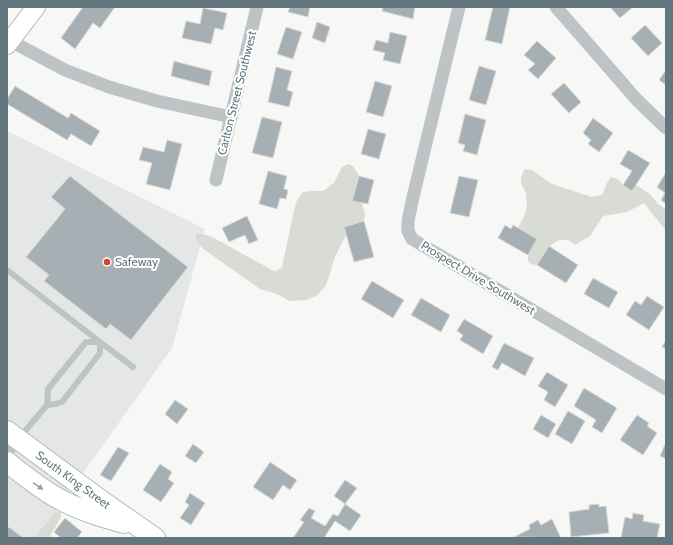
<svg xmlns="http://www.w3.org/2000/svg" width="673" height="545" font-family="Cabin,sans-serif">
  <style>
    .built { fill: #e5e7e6 }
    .green { fill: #d8dcd4 }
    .building { fill: #a6b0b4; stroke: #d9d9d7 }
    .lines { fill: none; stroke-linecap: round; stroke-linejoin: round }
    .secondary-casing { stroke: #b1b8bb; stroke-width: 20 }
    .primary-casing { stroke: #b2b8bb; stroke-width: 22 }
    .lane { stroke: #bec4c6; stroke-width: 6 }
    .street { stroke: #bec4c6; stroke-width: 13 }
    .secondary { stroke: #fff; stroke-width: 18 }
    .primary { stroke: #fff; stroke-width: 20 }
    .oneway { fill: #92a0a5 }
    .poi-dot { fill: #d94033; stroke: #fff; stroke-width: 1.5 }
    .labels { text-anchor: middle; stroke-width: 4; stroke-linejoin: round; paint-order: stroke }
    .street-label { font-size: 12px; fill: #64777e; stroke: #fff }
    .poi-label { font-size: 12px; fill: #64777e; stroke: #fff; text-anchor: start }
  </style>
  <rect width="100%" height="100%" fill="#f7f7f5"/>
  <polygon class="built" points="7,131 205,229 172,348 37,538 7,538"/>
  <g class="green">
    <polygon points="349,164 354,167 359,176 352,200 362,203 365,214 364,221 344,227 346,235 334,259 329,277 325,287 316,296 306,300 290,301 277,294 260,289 202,248 196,239 196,235 198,233 210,236 274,271 278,270 282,267 293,215 297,200 303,192 311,191 323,191 334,183 342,167"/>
    <path d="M 525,169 L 532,170 L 552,184 L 592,197 L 602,195 L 606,185 L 611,177 L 618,179 L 623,185 L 632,191 L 636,185 L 651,195 L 658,204 L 666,209 L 666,231 L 644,203 L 627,212 L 603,216 L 590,236 L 575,245 C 573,243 570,241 567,240 C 552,237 544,254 537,265 L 531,264 L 528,261 L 528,255 L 537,239 L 518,228 L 525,214 L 527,205 L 526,193 L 521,183 L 521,177 Z"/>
    <polygon points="56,511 61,512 61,517 49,538 34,538"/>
  </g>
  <g class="building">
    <polygon points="83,7 115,7 100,28 93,23 75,49 61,38"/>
    <polygon points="290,7 310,7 308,17 288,12"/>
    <polygon points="383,7 415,7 413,19 382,11"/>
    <polygon points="493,7 510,7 502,44 485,40"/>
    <polygon points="610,7 633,7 620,18"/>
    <polygon points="203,8 227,13 223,30 215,28 211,44 182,38 186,21 200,24"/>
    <polygon points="317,22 330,27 325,43 312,38"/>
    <polygon points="645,25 662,43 648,56 631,38"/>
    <polygon points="286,27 302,32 293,59 277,54"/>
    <polygon points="390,32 407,36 400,64 383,60 385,53 373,50 376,40 388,43"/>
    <polygon points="537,41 556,58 538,79 528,70 535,64 524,55"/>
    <polygon points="174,61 212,71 209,86 171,76"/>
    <polygon points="479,66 496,71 486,105 469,100"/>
    <polygon points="276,67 292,71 287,90 293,92 289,107 268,102"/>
    <polygon points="666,70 666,85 659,80"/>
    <polygon points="375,81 392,86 383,117 366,112"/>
    <polygon points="564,83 581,102 569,113 551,94"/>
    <polygon points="15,86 68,118 71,113 100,131 91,146 71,134 67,140 7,104 7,99"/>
    <polygon points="465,114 486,120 477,155 463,151 465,145 458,143"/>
    <polygon points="262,117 282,122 273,158 252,153"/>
    <polygon points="593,118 613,133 599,152 588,144 591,140 583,133"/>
    <polygon points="368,129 386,134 379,159 361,154"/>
    <polygon points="167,140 182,144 170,190 146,184 152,163 139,160 143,147 164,152"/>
    <polygon points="628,150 650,163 632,191 623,185 632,171 620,164"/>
    <polygon points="268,171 287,176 284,189 288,190 286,199 280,198 277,209 259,204"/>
    <polygon points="665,174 666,175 666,204 661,200 665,193 657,187"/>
    <polygon points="70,176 188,267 131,340 110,324 106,329 44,281 49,275 26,257 65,209 51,197"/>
    <polygon points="359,176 374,180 368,204 352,201"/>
    <polygon points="459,176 478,180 469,217 450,213"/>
    <polygon points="247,216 258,240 249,244 245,235 229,242 222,228"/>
    <polygon points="364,221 374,257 354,262 344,227"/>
    <polygon points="505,225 511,229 513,225 537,239 528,255 498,238"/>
    <polygon points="549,246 578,265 566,283 537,265"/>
    <polygon points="593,278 618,292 609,308 584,294"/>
    <polygon points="372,281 404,300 393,318 361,299"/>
    <polygon points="647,296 664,307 649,330 626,315 635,301 641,305"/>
    <polygon points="421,298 450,315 441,332 411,315"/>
    <polygon points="464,319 493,336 483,354 460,340 463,335 457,331"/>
    <polygon points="666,340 666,349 662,347"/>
    <polygon points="504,343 534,358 525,376 502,363 498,370 492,367"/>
    <polygon points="547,372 568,385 555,407 544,400 548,392 538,386"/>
    <polygon points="584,388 617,408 602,433 592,427 596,420 574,406"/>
    <polygon points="175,400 188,409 177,424 165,414"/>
    <polygon points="568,411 585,421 572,444 555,434"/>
    <polygon points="541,415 556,424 548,438 533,429"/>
    <polygon points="637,415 649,423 647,426 657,433 643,455 620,440"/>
    <polygon points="666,442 666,459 660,456"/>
    <polygon points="193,444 204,452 196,463 185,456"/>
    <polygon points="118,447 129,453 111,481 100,475"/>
    <polygon points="270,462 297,480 290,490 283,485 273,500 253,487"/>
    <polygon points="160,464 172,472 168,479 174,483 161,502 143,490"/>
    <polygon points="345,480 357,488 345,504 334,496"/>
    <polygon points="190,493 205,503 191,525 180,518 189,505 185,502"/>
    <polygon points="345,504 361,515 350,531 335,521 324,538 293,538 304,522 300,520 309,508 315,511 311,518 325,526 333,514 338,516"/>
    <polygon points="599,504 599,507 606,506 609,533 571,537 569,512 589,509 589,505"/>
    <polygon points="633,513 644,515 643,521 660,524 657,538 621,538 625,517 632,519"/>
    <polygon points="65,518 82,532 77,538 61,538 54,532"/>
    <polygon points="552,519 561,538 514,537 530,529 529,525 538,520 541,525"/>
    <polygon points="9,527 22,537 22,538 7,538 7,529"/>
  </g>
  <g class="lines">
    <defs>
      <polyline id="secondary" points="7,45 36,7"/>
      <g id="primary">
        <polyline points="7,431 106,504 155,538"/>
        <path d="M 7,462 C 25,476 43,491 63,501 C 82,511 103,517 124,523"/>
      </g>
    </defs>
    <use href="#secondary" class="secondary-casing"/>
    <use href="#primary" class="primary-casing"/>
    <g class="lane">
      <polyline points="7,270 100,342 133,367"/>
      <polygon points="86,342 100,342 100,353 62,402 56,404 47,405 48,389"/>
      <polyline points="20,437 47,405"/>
    </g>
    <g class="street">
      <polyline points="459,7 413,197 408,221 408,231 412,239 666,389"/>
      <polyline points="556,7 637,100 666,128"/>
      <polyline points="7,39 65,70 109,87 157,101 231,117"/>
      <polyline points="216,180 257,7"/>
      <polyline points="7,451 18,439"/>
    </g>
    <use href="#secondary" class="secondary"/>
    <use href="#primary" class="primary"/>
  </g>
  <defs><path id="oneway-solid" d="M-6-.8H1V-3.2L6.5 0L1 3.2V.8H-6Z"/></defs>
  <use class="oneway" href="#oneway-solid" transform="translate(38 486) rotate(34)"/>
  <circle class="poi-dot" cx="107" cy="262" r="4"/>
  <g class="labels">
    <g class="street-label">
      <text transform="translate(237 93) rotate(-76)" y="4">Carlton Street Southwest</text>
      <text transform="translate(478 278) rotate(31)" y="4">Prospect Drive Southwest</text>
      <text transform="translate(73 480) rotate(36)" y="4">South King Street</text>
    </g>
    <g class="poi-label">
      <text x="115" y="266">Safeway</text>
    </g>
  </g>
  <rect width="673" height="545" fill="none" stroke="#64777e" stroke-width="16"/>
</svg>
